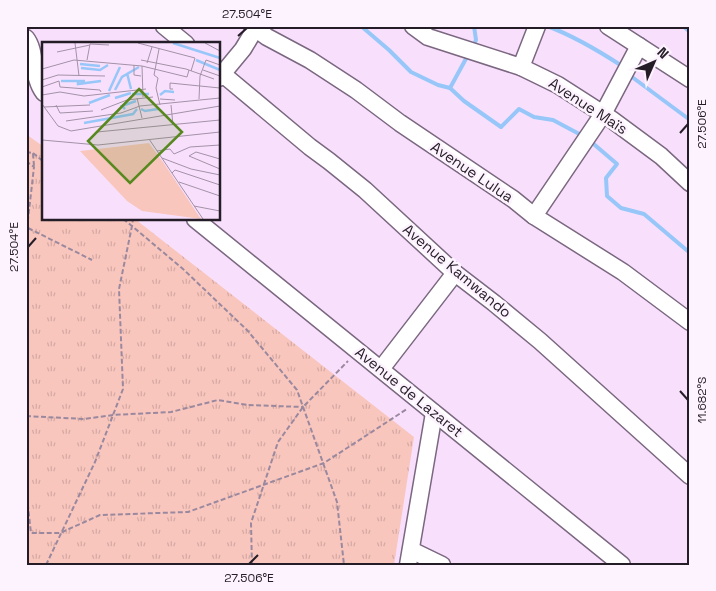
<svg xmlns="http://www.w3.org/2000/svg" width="716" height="591" font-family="'Space Grotesk',sans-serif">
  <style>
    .grass { fill: url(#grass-tufts) }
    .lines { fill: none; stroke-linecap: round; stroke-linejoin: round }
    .stream { stroke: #97c6f9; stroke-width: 4 }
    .minor-casing { stroke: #7b6780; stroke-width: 19 }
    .path { stroke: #9a899e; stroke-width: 2; stroke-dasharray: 5 2.5; stroke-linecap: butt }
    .minor { stroke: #fff; stroke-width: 16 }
    .ticks { fill: none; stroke: #241c26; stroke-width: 2 }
    .labels { text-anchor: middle; stroke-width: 5; stroke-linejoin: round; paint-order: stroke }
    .street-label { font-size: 15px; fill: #241c26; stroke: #fdf3ff }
    .inset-river { fill: none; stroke: #97c6f9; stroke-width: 2.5 }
    .inset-road { fill: none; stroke: #a392a7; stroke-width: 1 }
    .view { fill: #57891e; fill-opacity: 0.15; stroke: #57891e; stroke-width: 2.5 }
    .inset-edge { fill: none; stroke: #241c26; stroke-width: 2.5 }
    .neatline { fill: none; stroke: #241c26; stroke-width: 2 }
    .ticks-label { font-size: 12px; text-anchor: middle; fill: #241c26 }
  </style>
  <defs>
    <pattern id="grass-tufts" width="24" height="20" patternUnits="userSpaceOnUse" patternTransform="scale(1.25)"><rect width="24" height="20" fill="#f9c6be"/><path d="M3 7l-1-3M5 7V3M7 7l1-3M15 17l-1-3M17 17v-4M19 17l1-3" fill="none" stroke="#d5aaa3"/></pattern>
  </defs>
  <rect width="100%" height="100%" fill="#f8e0fd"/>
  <polygon class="grass" points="26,134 44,147 44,219 135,219 414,437 394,565 26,565"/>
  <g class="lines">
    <g class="stream">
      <polyline points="361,26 389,50 411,72 438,85 450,88 464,101 501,127 519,109 534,117 553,120 583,136"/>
      <path d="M 547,26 C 574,36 599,51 622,66"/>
      <polyline points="683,26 690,32"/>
      <polyline points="473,47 476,40 474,26"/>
      <polyline points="628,74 690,120"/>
      <polyline points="450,88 468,55"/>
      <polyline points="589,140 617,164 606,178 607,196 621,208 644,214 690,253"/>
    </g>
    <defs>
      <g id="minor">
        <polyline points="164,26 186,44"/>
        <polyline points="252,26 267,37 310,60 356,90 400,123 513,199 534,216 623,272 690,322"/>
        <polyline points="413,26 428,37 521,67 558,85 611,119 661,156 690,183"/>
        <polyline points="608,26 690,79"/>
        <path d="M 26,38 C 37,52 31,76 44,93"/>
        <polyline points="521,67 537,26"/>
        <polyline points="219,71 310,147 329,161 365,190 455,273 494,303 540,341 690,476"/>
        <polyline points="219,78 243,49 255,29"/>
        <polyline points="534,216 603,114 639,46"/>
        <polyline points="195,219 622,565"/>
        <polyline points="381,369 455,273"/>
        <polyline points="411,550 442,565"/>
        <polyline points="408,565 434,413"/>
      </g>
    </defs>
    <use href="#minor" class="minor-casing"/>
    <g class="path">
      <polyline points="26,152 33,153 34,166"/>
      <polyline points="33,153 44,162"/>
      <polyline points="26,161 34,167 26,237"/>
      <polyline points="123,219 132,226 133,219"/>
      <polyline points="28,228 92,260"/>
      <polyline points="26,416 84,419 113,415 171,412 218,400 247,405 303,407"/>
      <polyline points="26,489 31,533 60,533 100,515 188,512 324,463 407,409"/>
      <polyline points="46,565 95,462 123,389 119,289 132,226 183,269 247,330 297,390 337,502 344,565"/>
      <polyline points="252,565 251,523 278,442 303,407 348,361"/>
    </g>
    <use href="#minor" class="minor"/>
  </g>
  <path class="ticks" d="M 238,36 L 247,28M 680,133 L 688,124M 28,247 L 36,238M 680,391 L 688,400M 249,564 L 258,555"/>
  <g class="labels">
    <g class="street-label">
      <text transform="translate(588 106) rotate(33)" y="5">Avenue Maïs</text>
      <text transform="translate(472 172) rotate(34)" y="5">Avenue Lulua</text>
      <text transform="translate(457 271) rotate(40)" y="5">Avenue Kamwando</text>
      <text transform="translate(409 392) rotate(39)" y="5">Avenue de Lazaret</text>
    </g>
  </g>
  <g transform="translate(42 42)">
    <rect width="178" height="178" fill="#f8e0fd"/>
    <path d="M 107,101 L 121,120 L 159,177 L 100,169 L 85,159 L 38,109 Z" fill="#f9c6be"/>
    <path class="inset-river" d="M 131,1 L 178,16M 154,18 L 178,28M 38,22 L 58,24M 39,26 L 58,28 L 66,23M 85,31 L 89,47M 19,39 L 43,39M 36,39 L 36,42 L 59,39M 73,48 L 80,35 L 97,25M 67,49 L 78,25M 90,52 L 107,52M 118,53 L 123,49 L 132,50M 73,56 L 89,51M 47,61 L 68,53M 83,67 L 80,64 L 94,59M 99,67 L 103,69 L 116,67M 42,81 L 91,72 L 95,67"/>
    <path class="inset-road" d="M 33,1 L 37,34M 96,1 L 153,16 L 149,29M 163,1 L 178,9M 117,7 L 112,33 L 116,36 L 114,46 L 118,63M 15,10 L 48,3M 45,18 L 48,2 L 67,3M 99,18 L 144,27 L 172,37M 105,21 L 110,5M 92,23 L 92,33 L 99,34M 100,24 L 101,55M 0,27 L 32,18 L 100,24 L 145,35 L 147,28M 161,28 L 178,34M 0,38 L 16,33 L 63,34M 0,45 L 17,39 L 18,45M 18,45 L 58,48 L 59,50M 131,47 L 128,47 L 128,41 L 178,46M 0,53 L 18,50 L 42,54 L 104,47M 95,56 L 100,76M 118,57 L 133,58M 157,57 L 158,34 L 164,18 L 178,23M 0,62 L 16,84 L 29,89 L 178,64M 14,63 L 18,71 L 51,69M 129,63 L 131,83M 2,65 L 48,63M 59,68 L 85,58 L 111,55M 24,79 L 79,71 L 98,64 L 178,56M 55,90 L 178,78M 107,97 L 161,177M 0,98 L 56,103 L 178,90M 115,109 L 128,107 L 132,112 L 148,105 L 178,103M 120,116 L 149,127 L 178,133M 178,117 L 154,110 L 147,114 L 178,127M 130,131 L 133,128 L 178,143M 137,140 L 178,154M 152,164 L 178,169"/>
    <path class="view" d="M 97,47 L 140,90 L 88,141 L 46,99 Z"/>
    <rect width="178" height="178" class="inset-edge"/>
  </g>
  <rect width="716" height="591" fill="none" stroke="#fdf3ff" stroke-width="55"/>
  <g transform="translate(654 62) rotate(45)" stroke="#fdf3ff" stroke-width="4" paint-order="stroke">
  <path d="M0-4L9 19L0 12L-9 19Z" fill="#241c26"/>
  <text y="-8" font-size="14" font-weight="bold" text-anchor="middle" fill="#241c26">N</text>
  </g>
  <rect x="28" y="28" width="660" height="536" class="neatline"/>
  <g class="ticks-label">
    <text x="247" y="18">27.504°E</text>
    <text transform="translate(702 124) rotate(-90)" y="4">27.506°E</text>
    <text transform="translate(14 247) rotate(-90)" y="4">27.504°E</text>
    <text transform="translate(702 400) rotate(-90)" y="4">11.682°S</text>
    <text x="249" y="582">27.506°E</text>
  </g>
</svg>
